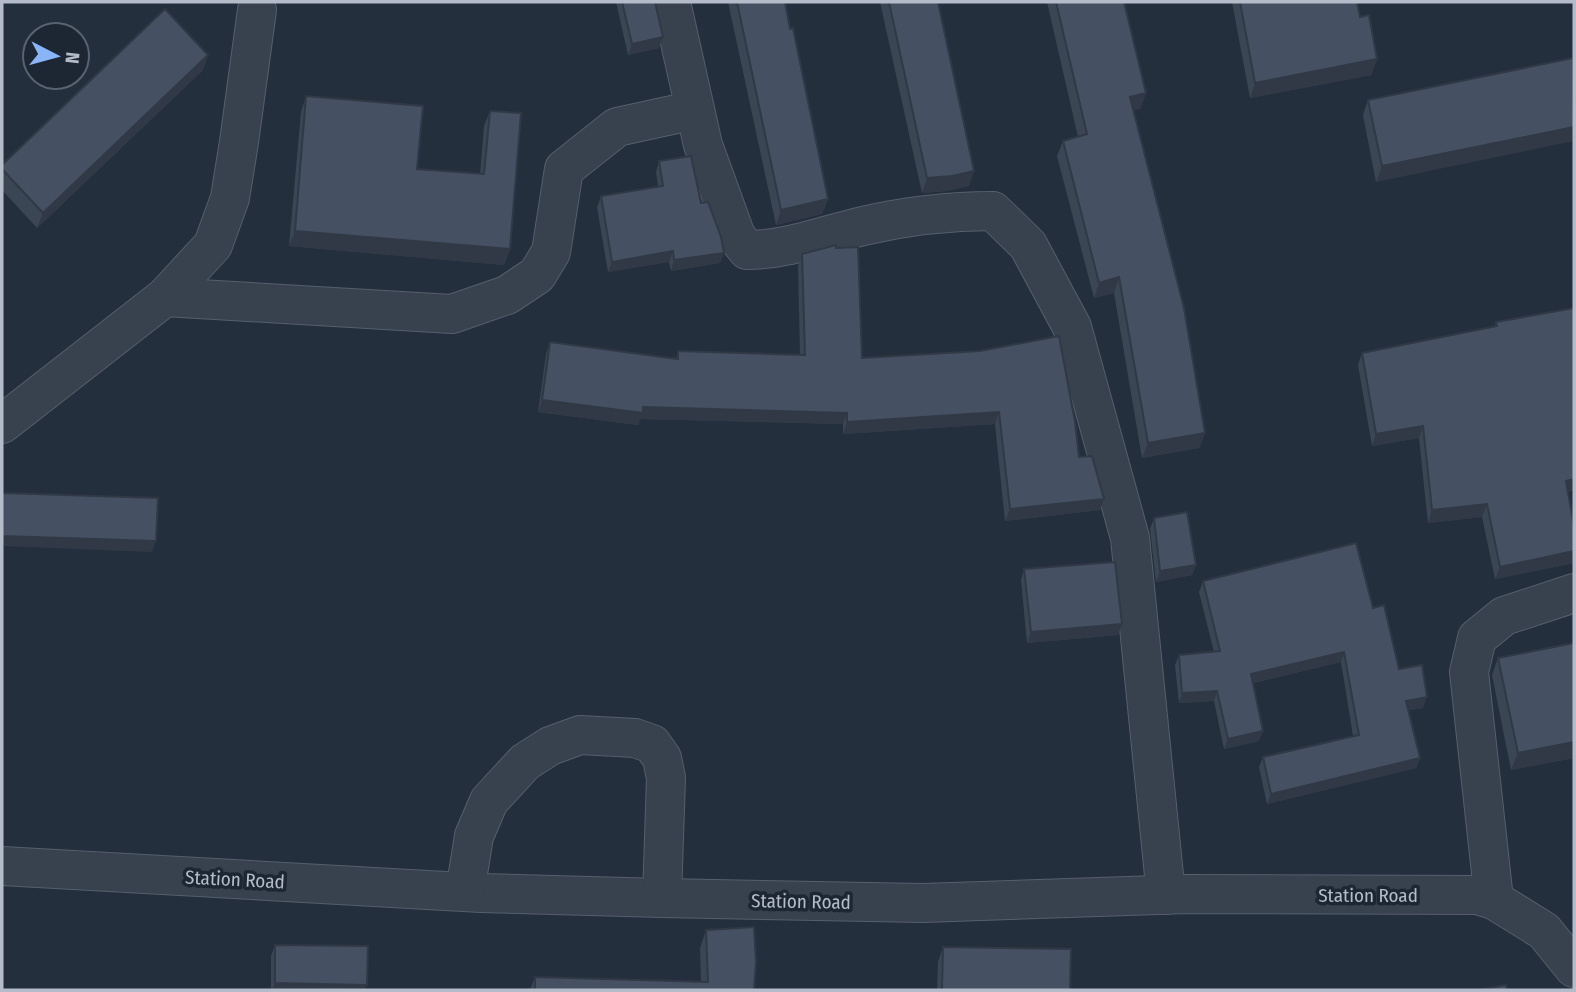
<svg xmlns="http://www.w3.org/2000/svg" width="1576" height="992" font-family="'Fira Sans Condensed',sans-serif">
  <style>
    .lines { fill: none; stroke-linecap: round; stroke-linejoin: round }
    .minor-casing { stroke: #565f6c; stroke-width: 40 }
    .minor { stroke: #38414e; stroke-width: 38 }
    .wall { fill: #3b4654 }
    .shaded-wall { fill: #303945 }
    .building { fill: #455162; stroke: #303945; stroke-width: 2 }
    .labels { text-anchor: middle; stroke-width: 7; stroke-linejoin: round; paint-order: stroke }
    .street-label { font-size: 19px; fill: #b4bcc9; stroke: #1d2633 }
  </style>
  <rect width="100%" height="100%" fill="#242f3e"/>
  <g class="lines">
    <defs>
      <g id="minor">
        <path d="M 671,2 L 703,145 L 736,236 L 747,250 C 786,250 825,235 863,226 C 906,216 949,211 993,211 L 1028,245 L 1072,327 L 1130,538 L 1166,895"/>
        <polyline points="165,297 452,314 507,295 537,275 551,252 564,169 617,127 695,110"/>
        <polyline points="2,424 165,297 213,245 230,198 239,142 257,10"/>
        <polyline points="2,866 481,893 662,898 923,903 1187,894 1477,895 1494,900 1544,931 1574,968"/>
        <polyline points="465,892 474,836 489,801 525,762 550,746 580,735 635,738 652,744 662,758 666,778 662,898"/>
        <polyline points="1494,900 1469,672 1477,638 1504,616 1574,593"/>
      </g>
    </defs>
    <use href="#minor" class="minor-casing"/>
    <use href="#minor" class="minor"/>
  </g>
  <g class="wall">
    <polygon points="616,2 655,2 659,48 628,55"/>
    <polygon points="728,2 785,2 828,199 822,214 776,225"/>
    <polygon points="880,2 938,2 969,186 946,191 922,193"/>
    <polygon points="1047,2 1124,2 1146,93 1140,109 1133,110 1205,433 1199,448 1142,458 1114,293 1094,298 1057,156 1063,141 1078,137"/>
    <polygon points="1232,2 1357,2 1360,17 1377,59 1371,75 1250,98"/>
    <polygon points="208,55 203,70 37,228 2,190 2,165"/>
    <polygon points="1573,58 1376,182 1363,115 1368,100"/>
    <polygon points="306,96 417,169 480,174 484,126 490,111 510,249 504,265 289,246 301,112"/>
    <polygon points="659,161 720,263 671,271 669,262 608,272 597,207 601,196 658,187 656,172"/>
    <polygon points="802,254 862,358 980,351 1079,457 1104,499 1100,510 1005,521 995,424 843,434 843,424 640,419 638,425 538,412 546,354 550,342 676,359 678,351 800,355 798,266"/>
    <polygon points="1574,308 1574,490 1568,492 1574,526 1574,563 1495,579 1482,517 1428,523 1419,438 1372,446 1358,365 1362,353 1495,326 1496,322"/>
    <polygon points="1154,518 1196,565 1192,575 1156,582 1150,529"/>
    <polygon points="1024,569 1122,624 1118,635 1027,643 1021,580"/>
    <polygon points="1203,581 1373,608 1399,669 1423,708 1409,710 1420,758 1416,768 1267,804 1259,767 1263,757 1353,736 1341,662 1253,683 1259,741 1224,749 1214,701 1179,703 1175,665 1179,655 1214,652 1199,592"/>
    <polygon points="1574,643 1574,758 1511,770 1492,675 1498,658"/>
    <polygon points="706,930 754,990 530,990 535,977 701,982 700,948"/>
    <polygon points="275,945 365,990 271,990 271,956"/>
    <polygon points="943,947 1070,990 937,990 938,962"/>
  </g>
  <g class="shaded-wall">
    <polygon points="663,37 659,48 628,55 632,44"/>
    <polygon points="208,55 203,70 37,228 43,213"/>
    <polygon points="1377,59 1371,75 1250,98 1255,83"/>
    <polygon points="1146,93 1140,109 1124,112 1130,97"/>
    <polygon points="1574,127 1574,141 1376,182 1382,166"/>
    <polygon points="974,171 969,186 946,191 922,193 927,178"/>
    <polygon points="828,199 822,214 776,225 781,210"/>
    <polygon points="295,231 510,249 504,265 289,246"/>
    <polygon points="673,251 669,262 608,272 612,262"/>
    <polygon points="724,253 720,263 671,271 674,260"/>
    <polygon points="1119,277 1114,293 1094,298 1099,283"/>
    <polygon points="542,400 643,407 847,413 843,424 641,419 638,425 538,412"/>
    <polygon points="999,412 995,424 843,434 847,422"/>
    <polygon points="1423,426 1419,438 1372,446 1376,434"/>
    <polygon points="1205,433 1199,448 1142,458 1148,443"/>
    <polygon points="1574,479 1574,490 1561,493 1566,481"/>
    <polygon points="1104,499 1100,510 1005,521 1010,509"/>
    <polygon points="1487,504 1482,517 1428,523 1432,510"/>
    <polygon points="2,536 156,541 152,552 2,546"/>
    <polygon points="1574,551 1574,563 1495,579 1500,567"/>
    <polygon points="1196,565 1192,575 1156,582 1160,571"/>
    <polygon points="1122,624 1118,635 1027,643 1031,632"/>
    <polygon points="1344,652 1341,662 1248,684 1251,674"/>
    <polygon points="1217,691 1214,701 1179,703 1182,693"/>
    <polygon points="1427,697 1423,708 1403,711 1406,701"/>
    <polygon points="1263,731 1259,741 1224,749 1228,739"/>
    <polygon points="1574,742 1574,758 1511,770 1518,753"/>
    <polygon points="1420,758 1416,768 1267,804 1271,794"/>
    <polygon points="275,983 367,985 365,990 272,990"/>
  </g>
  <g class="building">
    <polygon points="622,2 655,2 663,37 632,44"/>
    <polygon points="737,2 785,2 790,29 793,28 828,199 781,210"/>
    <polygon points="889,2 938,2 974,171 952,176 927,178"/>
    <polygon points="1056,2 1124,2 1146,93 1130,97 1184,308 1205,433 1148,443 1119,277 1099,283 1063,141 1087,134"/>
    <polygon points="1240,2 1357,2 1360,17 1369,15 1377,59 1255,83"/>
    <polygon points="165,9 208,55 43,213 2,169 2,165"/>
    <polygon points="1573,58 1574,127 1382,166 1368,100"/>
    <polygon points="306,96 423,106 417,169 484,174 490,111 521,113 510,249 295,231"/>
    <polygon points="691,156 701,203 708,202 721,237 724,253 674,260 673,251 612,262 601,196 663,186 659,161"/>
    <polygon points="836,245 836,248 858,247 862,358 980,351 1059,336 1075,422 1079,457 1092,456 1104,499 1010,509 999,412 847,422 847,413 643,407 643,413 542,400 550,342 678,359 678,351 805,355 802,254"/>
    <polygon points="1574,308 1574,479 1566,481 1574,526 1574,551 1500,567 1487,504 1432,510 1423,426 1376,434 1362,353 1497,326 1496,322"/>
    <polygon points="2,493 158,498 156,541 2,536"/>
    <polygon points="1187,512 1196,565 1160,571 1154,518"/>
    <polygon points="1356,543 1373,608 1384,605 1399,669 1422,665 1427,697 1406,701 1420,758 1271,794 1263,757 1359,735 1344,652 1251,674 1263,731 1228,739 1217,691 1182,693 1179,655 1220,651 1203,581"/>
    <polygon points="1115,562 1122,624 1031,632 1024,569"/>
    <polygon points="1574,643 1574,742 1518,753 1498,658"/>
    <polygon points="754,927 756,962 754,990 535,990 535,977 708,982 706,930"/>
    <polygon points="275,945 368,946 367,985 275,983"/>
    <polygon points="943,947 1071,949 1070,990 942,990"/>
    <polygon points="1506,985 1507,990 1479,990"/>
  </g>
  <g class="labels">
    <g class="street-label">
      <text transform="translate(235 879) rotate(3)" y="7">Station Road</text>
      <text x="1368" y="902">Station Road</text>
      <text transform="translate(801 901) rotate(1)" y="7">Station Road</text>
    </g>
  </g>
  <rect width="1576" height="992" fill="none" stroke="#b4bcc9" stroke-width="7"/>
  <g transform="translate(56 56) rotate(96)"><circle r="33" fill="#1d2633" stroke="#59626f" stroke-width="2"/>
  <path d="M0-5L12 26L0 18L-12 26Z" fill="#8ab4f8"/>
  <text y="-10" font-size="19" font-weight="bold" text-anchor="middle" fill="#b4bcc9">N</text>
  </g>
</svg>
